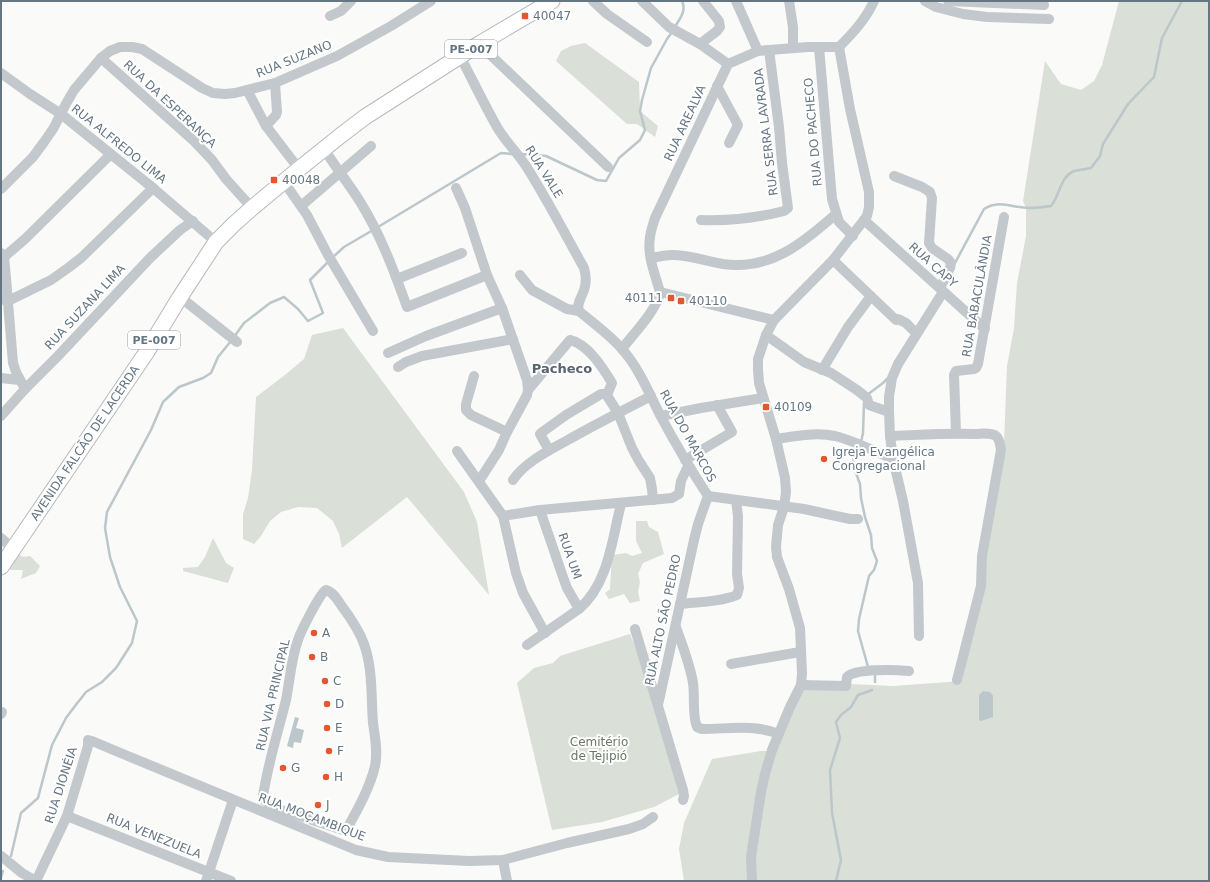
<svg xmlns="http://www.w3.org/2000/svg" width="1210" height="882" font-family="'DejaVu Sans',sans-serif">
  <style>
    .green { fill: #dadfd7 }
    .water { fill: #bbc7cb }
    .lines { fill: none; stroke-linecap: round; stroke-linejoin: round }
    .stream { stroke: #bbc7cb; stroke-width: 2.5 }
    .primary-casing { stroke: #b5babe; stroke-width: 17 }
    .street { stroke: #c3c8cc; stroke-width: 10 }
    .primary { stroke: #fff; stroke-width: 15 }
    .poi-dot { fill: #e4572e; stroke: #fff; stroke-width: 1.5 }
    .labels { text-anchor: middle; stroke-width: 4; stroke-linejoin: round; paint-order: stroke }
    .shield { fill: #fff; stroke: #939fa8; stroke-width: 1 }
    .shield-label { font-size: 11px; font-weight: bold; fill: #657683 }
    .poi-label { font-size: 12px; fill: #657683; stroke: #fff; text-anchor: start }
    .street-label { font-size: 12px; fill: #657683; stroke: #fff }
    .park-label { font-size: 12px; fill: #687a64; stroke: #fff }
    .neighbourhood-label { font-size: 13px; font-weight: bold; fill: #57646e; stroke: #fff }
  </style>
  <rect width="100%" height="100%" fill="#fafaf8"/>
  <g class="green">
    <polygon points="1119,1 1209,1 1209,881 684,881 679,849 684,823 712,759 761,751 773,751 804,682 893,686 962,681 1004,443 1007,366 1014,328 1017,283 1026,236 1026,208 1023,201 1045,61 1061,84 1081,90 1094,81 1102,65"/>
    <polygon points="585,43 639,82 640,111 658,126 655,137 637,124 627,124 556,61 561,51 571,46"/>
    <polygon points="343,328 464,492 477,522 489,595 407,497 342,548 339,534 333,521 317,508 298,507 281,512 270,521 261,536 254,544 243,539 243,514 248,498 252,470 256,397 285,375 304,359 312,335"/>
    <polygon points="636,521 647,521 649,527 658,532 664,554 643,563 638,574 640,582 638,592 640,601 630,603 624,594 609,599 605,593 610,589 612,555 626,553 632,556 642,553 636,541"/>
    <polygon points="213,538 226,563 234,568 228,583 183,571 183,568 198,567 205,557"/>
    <polygon points="18,554 23,557 30,556 40,566 36,573 21,579 23,570 11,570 9,566"/>
    <path d="M 630,634 C 652,685 664,740 679,794 L 654,807 L 602,822 L 552,830 L 517,683 L 534,668 L 553,663 L 560,656 Z"/>
  </g>
  <g class="water">
    <path d="M 983,691 C 988,692 991,691 993,696 L 993,717 L 981,721 L 979,720 L 979,695 Z"/>
    <polygon points="295,717 299,718 296,728 304,730 301,743 294,742 293,748 287,746"/>
  </g>
  <g class="lines">
    <g class="stream">
      <path d="M 674,28 C 679,20 687,11 682,1"/>
      <polyline points="521,154 546,156 597,180 606,181 619,158 640,140 645,130 640,111 642,100 651,68 667,39 672,32"/>
      <polyline points="378,227 501,153 512,154"/>
      <polyline points="333,257 344,247 373,230"/>
      <path d="M 955,263 L 984,209 C 1001,199 1011,208 1029,208 C 1036,208 1044,207 1051,206 C 1060,195 1060,177 1074,171 C 1079,170 1085,169 1091,168 L 1100,156 L 1103,144 L 1128,104 L 1154,77 L 1162,38 L 1182,1"/>
      <polyline points="234,337 244,323 270,303 284,297 298,309 308,321 323,313 310,280 328,262"/>
      <polyline points="867,395 883,383 888,378"/>
      <polyline points="861,442 863,433 864,403"/>
      <polyline points="858,448 854,456 853,465 860,484 861,498 865,517 871,535 872,548 877,561 874,570 869,576 859,619 858,631 868,667"/>
      <polyline points="875,676 875,682"/>
      <polyline points="79,701 86,692 102,682 116,668 132,643 137,621 120,587 110,557 105,528 107,512 151,430 163,402 179,387 203,378 211,373 218,357 231,341"/>
      <polyline points="11,856 21,813 38,798 52,745 66,718 78,702"/>
      <polyline points="1,877 3,871"/>
      <polyline points="836,881 841,860 832,813 830,770 840,738 836,722 841,715 851,707 858,695 872,690"/>
    </g>
    <defs>
      <polyline id="primary" points="1,567 146,353 180,297 216,242 234,224 252,208 299,169 340,136 365,117 479,44 552,1"/>
    </defs>
    <use href="#primary" class="primary-casing"/>
    <g class="street">
      <polyline points="593,1 607,14 647,42"/>
      <polyline points="642,1 669,27 700,44 728,64"/>
      <polyline points="736,1 758,51"/>
      <polyline points="789,1 793,27 793,48"/>
      <polyline points="925,1 936,7 963,14 987,17 1049,19"/>
      <polyline points="948,1 1044,5"/>
      <polyline points="330,16 341,11 351,1"/>
      <polyline points="479,44 608,167"/>
      <polyline points="700,44 717,31 720,27 719,21 703,1"/>
      <polyline points="819,47 832,199 839,222 853,236"/>
      <path d="M 460,56 C 472,79 484,104 497,127 C 505,141 517,152 526,166 C 547,199 565,234 584,268 C 586,275 587,282 584,290 C 582,297 576,304 579,311 C 593,323 610,335 622,349 C 639,368 649,393 660,415 C 675,443 691,470 708,496 L 698,524 L 694,540 L 658,705"/>
      <polyline points="101,58 194,141 212,160 226,179 252,208"/>
      <polyline points="1,73 30,94 61,114 153,188 216,242"/>
      <polyline points="717,86 738,125 729,143"/>
      <polyline points="247,90 266,126 299,169"/>
      <polyline points="266,126 276,115 277,112 275,83"/>
      <path d="M 324,149 C 335,166 348,183 359,200 C 380,233 394,271 407,307 L 487,275"/>
      <polyline points="894,176 922,187 930,192 932,198 929,243 932,248 948,259 951,263 950,268 940,288"/>
      <polyline points="284,182 307,215 328,255 373,331"/>
      <polyline points="456,188 465,208 487,275 502,308 527,380 528,390 527,395 507,432 499,450 479,481"/>
      <polyline points="1,189 33,157 44,142 53,129 67,102 74,90 101,58 110,51 120,47 132,47 142,49 202,88 213,93 225,94 235,93 275,83 337,56 391,26 431,1"/>
      <polyline points="301,206 371,146"/>
      <path d="M 701,220 C 729,221 757,218 784,211 L 788,208 L 782,163 L 779,127 L 769,50"/>
      <polyline points="864,220 985,329"/>
      <polyline points="1,253 4,257 6,278 13,363 16,372 25,389"/>
      <polyline points="4,257 25,239 111,154"/>
      <path d="M 651,258 C 657,257 665,255 672,255 C 689,255 706,261 723,264 C 770,271 803,243 836,214"/>
      <polyline points="833,260 896,320 898,319 906,323 913,330"/>
      <polyline points="520,275 532,290 567,309 579,311"/>
      <polyline points="397,279 462,253"/>
      <polyline points="660,292 774,320"/>
      <polyline points="180,297 237,342"/>
      <polyline points="1,299 8,301 51,280 68,268 81,258 153,188"/>
      <polyline points="766,335 804,362 831,373 857,390 867,398 869,405 889,412"/>
      <path d="M 622,349 C 634,333 657,310 660,292 C 655,274 647,256 650,237 C 651,230 653,224 655,218 L 728,64 L 758,51 L 769,50 L 808,47 L 839,47 C 853,33 866,19 874,1"/>
      <polyline points="388,353 426,336 502,308"/>
      <polyline points="398,367 406,362 422,356 513,339"/>
      <polyline points="822,370 848,327 871,296"/>
      <polyline points="474,376 466,404 466,410 471,415 507,432"/>
      <polyline points="1,378 19,380"/>
      <path d="M 528,390 L 570,340 C 588,344 603,368 612,383 L 607,395"/>
      <polyline points="1,416 25,389 57,357 150,258 180,230 193,221"/>
      <polyline points="661,416 701,408 763,398"/>
      <polyline points="956,433 954,375 956,371 974,369 976,368 978,364 1004,217"/>
      <path d="M 890,436 C 918,435 946,433 974,434 C 981,434 990,432 996,436 C 1000,439 1000,445 1001,450 L 982,556 L 981,586 L 957,680"/>
      <path d="M 776,439 C 795,436 816,432 835,436 C 855,441 874,451 893,459"/>
      <polyline points="549,450 540,434 541,433 566,415 601,394 606,394 618,413 632,448 639,461 650,478 652,489 653,500"/>
      <polyline points="457,451 503,516 516,573 523,593 545,633"/>
      <polyline points="685,460 732,432 717,405"/>
      <path d="M 513,480 C 524,463 548,451 566,441 C 594,425 622,411 651,396"/>
      <polyline points="708,496 804,509 850,519 858,519"/>
      <polyline points="540,510 564,580 567,588 579,609"/>
      <polyline points="503,516 540,510 672,498 679,494 681,481 688,466"/>
      <polyline points="1,538 13,549"/>
      <path d="M 326,590 C 333,592 337,599 341,605 C 350,617 359,630 364,644 C 373,669 371,698 373,723 C 375,737 378,752 375,766 C 370,787 359,807 349,825 L 347,828 L 343,830 L 272,807 L 264,800 L 263,796 C 268,763 278,732 286,700 C 290,680 291,659 298,640 C 301,631 320,593 326,590 Z"/>
      <path d="M 680,604 C 697,602 721,602 737,595 L 739,588 L 737,574 L 738,516 L 736,500"/>
      <path d="M 676,627 C 682,645 690,664 693,683 C 695,696 692,716 697,727 L 702,729 C 728,729 754,724 779,734"/>
      <polyline points="635,629 683,790 684,796 683,800"/>
      <polyline points="919,636 918,583 903,501 893,459 890,436 889,412 889,397 892,378 898,364 943,292"/>
      <path d="M 527,645 L 579,609 C 609,583 612,539 621,504"/>
      <polyline points="731,664 800,652"/>
      <path d="M 801,685 L 846,686 L 847,677 C 855,668 897,670 909,671"/>
      <polyline points="1,714 2,712"/>
      <polyline points="67,816 231,881"/>
      <polyline points="1,856 22,873 36,881"/>
      <polyline points="503,860 507,881"/>
      <polyline points="36,881 67,816 88,746 88,740 92,741 123,754 356,850 388,857 469,861 503,860 567,843 629,829 643,824 653,817"/>
      <polyline points="206,881 233,800"/>
      <polyline points="752,881 751,857 761,792 765,774 772,750 790,707 801,685 802,673 800,628 789,589 777,557 776,547 778,525 784,507 786,492 785,478 776,439 759,383 758,370 758,359 766,335 774,320 833,260 864,220 867,216 869,207 869,192 850,109 839,47"/>
    </g>
    <use href="#primary" class="primary"/>
  </g>
  <g class="poi-dot">
    <rect x="521" y="12" width="8" height="8" rx="2"/>
    <rect x="270" y="176" width="8" height="8" rx="2"/>
    <rect x="667" y="294" width="8" height="8" rx="2"/>
    <rect x="677" y="297" width="8" height="8" rx="2"/>
    <rect x="762" y="403" width="8" height="8" rx="2"/>
    <circle cx="824" cy="459" r="4"/>
    <circle cx="314" cy="633" r="4"/>
    <circle cx="312" cy="657" r="4"/>
    <circle cx="325" cy="681" r="4"/>
    <circle cx="327" cy="704" r="4"/>
    <circle cx="327" cy="728" r="4"/>
    <circle cx="329" cy="751" r="4"/>
    <circle cx="283" cy="768" r="4"/>
    <circle cx="326" cy="777" r="4"/>
    <circle cx="318" cy="805" r="4"/>
  </g>
  <g class="labels">
    <g class="shield">
      <rect x="445" y="40" width="52" height="18" rx="3"/>
      <rect x="128" y="331" width="52" height="18" rx="3"/>
    </g>
    <g class="shield-label">
      <text x="471" y="53">PE-007</text>
      <text x="154" y="344">PE-007</text>
    </g>
    <g class="poi-label">
      <text x="533" y="20">40047</text>
      <text x="282" y="184">40048</text>
      <text x="663" y="302" text-anchor="end">40111</text>
      <text x="689" y="305">40110</text>
      <text x="774" y="411">40109</text>
      <text x="832" y="456">Igreja Evangélica<tspan x="832" dy="14">Congregacional</tspan></text>
      <text x="322" y="637">A</text>
      <text x="320" y="661">B</text>
      <text x="333" y="685">C</text>
      <text x="335" y="708">D</text>
      <text x="335" y="732">E</text>
      <text x="337" y="755">F</text>
      <text x="291" y="772">G</text>
      <text x="334" y="781">H</text>
      <text x="326" y="809">J</text>
    </g>
    <g class="street-label">
      <text transform="translate(294 59) rotate(-22)" y="4">RUA SUZANO</text>
      <text transform="translate(170 104) rotate(43)" y="4">RUA DA ESPERANÇA</text>
      <text transform="translate(685 123) rotate(-65)" y="4">RUA AREALVA</text>
      <text transform="translate(766 132) rotate(-97)" y="4">RUA SERRA LAVRADA</text>
      <text transform="translate(813 132) rotate(-95)" y="4">RUA DO PACHECO</text>
      <text transform="translate(119 144) rotate(39)" y="4">RUA ALFREDO LIMA</text>
      <text transform="translate(544 172) rotate(58)" y="4">RUA VALE</text>
      <text transform="translate(933 265) rotate(42)" y="4">RUA CAPY</text>
      <text transform="translate(977 296) rotate(-80)" y="4">RUA BABACULÂNDIA</text>
      <text transform="translate(85 307) rotate(-47)" y="4">RUA SUZANA LIMA</text>
      <text transform="translate(688 436) rotate(61)" y="4">RUA DO MARCOS</text>
      <text transform="translate(85 443) rotate(-56)" y="4">AVENIDA FALCÃO DE LACERDA</text>
      <text transform="translate(570 556) rotate(71)" y="4">RUA UM</text>
      <text transform="translate(663 620) rotate(-78)" y="4">RUA ALTO SÃO PEDRO</text>
      <text transform="translate(273 695) rotate(-77)" y="4">RUA VIA PRINCIPAL</text>
      <text transform="translate(61 785) rotate(-72)" y="4">RUA DIONÉIA</text>
      <text transform="translate(312 817) rotate(21)" y="4">RUA MOÇAMBIQUE</text>
      <text transform="translate(154 836) rotate(22)" y="4">RUA VENEZUELA</text>
    </g>
    <g class="park-label">
      <text x="599" y="746">Cemitério<tspan x="599" dy="14">de Tejipió</tspan></text>
    </g>
    <g class="neighbourhood-label">
      <text x="562" y="373">Pacheco</text>
    </g>
  </g>
  <rect width="1210" height="882" fill="none" stroke="#657683" stroke-width="4"/>
</svg>
